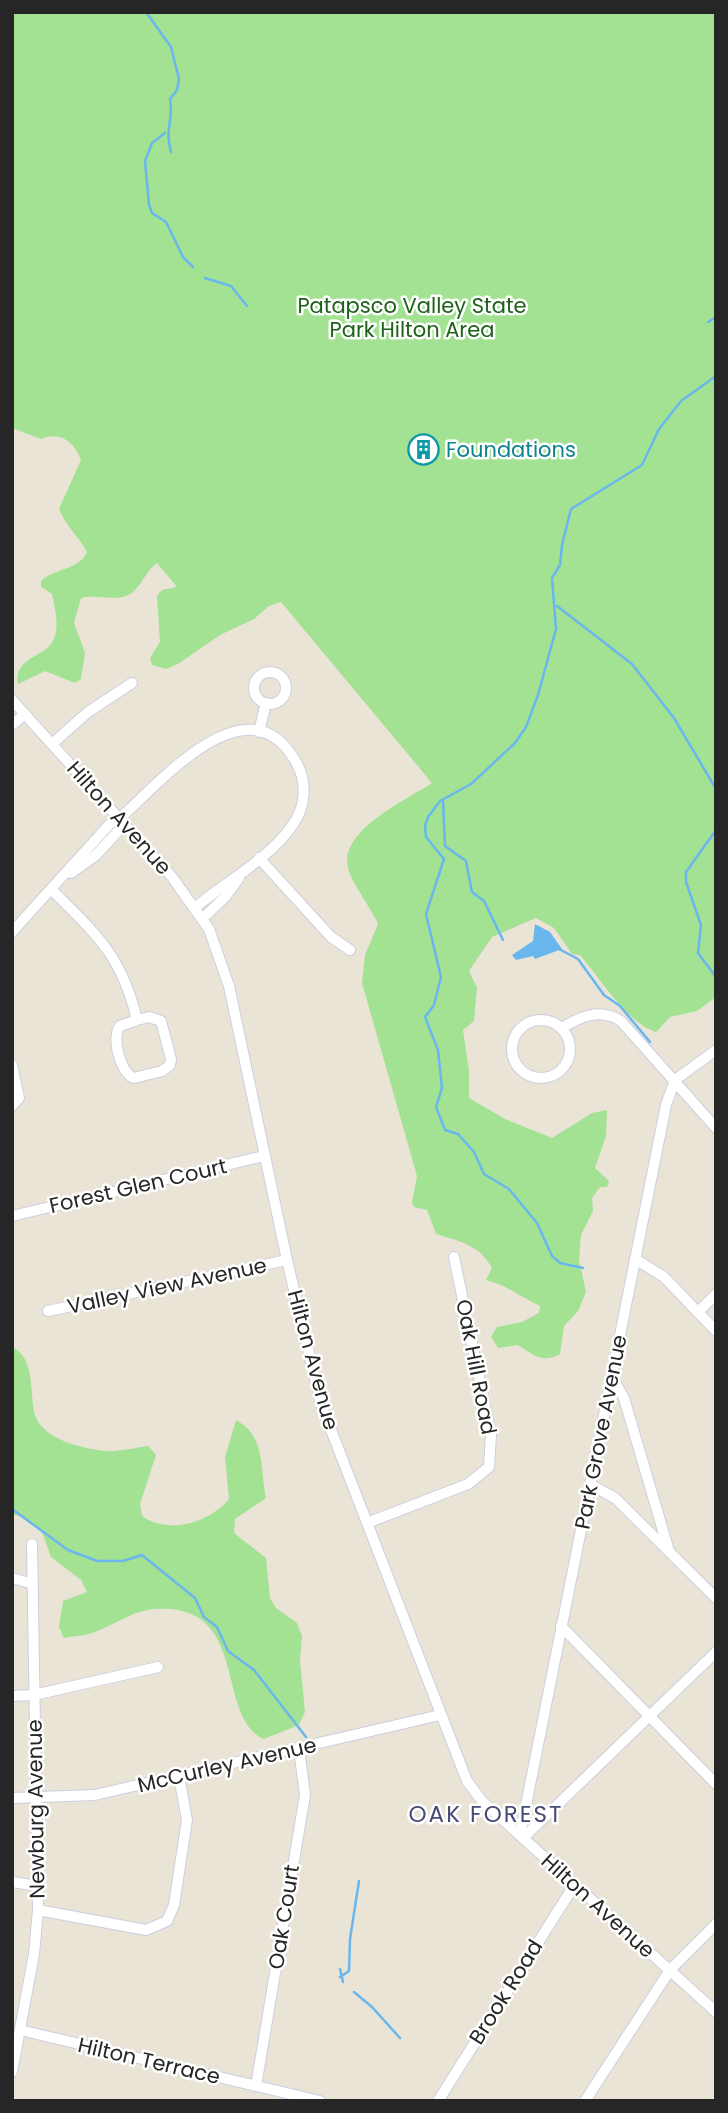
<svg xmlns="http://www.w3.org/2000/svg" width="728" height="2113" font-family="Poppins,sans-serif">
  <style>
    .green { fill: #a3e193 }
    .water { fill: #69b7ed }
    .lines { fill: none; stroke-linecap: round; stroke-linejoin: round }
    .stream { stroke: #69b7ed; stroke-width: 2.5 }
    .minor-casing { stroke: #cdcee0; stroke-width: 12 }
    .minor { stroke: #fff; stroke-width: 10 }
    .labels { text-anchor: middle; stroke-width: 5; stroke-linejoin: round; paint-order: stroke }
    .park-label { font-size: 21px; fill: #1e6119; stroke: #fff }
    .culture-label { font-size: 21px; fill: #0d838f; stroke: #fff; text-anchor: start }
    .street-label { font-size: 21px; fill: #262626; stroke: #fff }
    .neighbourhood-label { font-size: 23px; letter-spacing: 2px; fill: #484a76; stroke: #fff }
  </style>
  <rect width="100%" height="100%" fill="#eae4d7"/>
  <g class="green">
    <path d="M 12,12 L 716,12 L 716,997 L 697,1011 L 670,1017 L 656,1032 C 628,1024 599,977 580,955 L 572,954 L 554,928 L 536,918 L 492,937 L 469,971 L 477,988 L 474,1021 L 463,1030 L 469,1071 L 469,1098 L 505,1119 L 552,1138 L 592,1113 L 607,1110 L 606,1136 L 595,1168 L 609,1181 L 607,1187 L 600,1187 L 592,1198 L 593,1211 L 581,1235 L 579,1260 L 586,1292 L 578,1311 L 564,1326 L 560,1354 C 542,1364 534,1355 518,1345 L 498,1348 L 491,1337 L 497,1327 L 522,1322 L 539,1313 L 540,1306 C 522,1298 505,1284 486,1280 L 492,1268 C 480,1245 459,1241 436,1234 L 427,1210 L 414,1207 L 412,1202 L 417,1176 L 362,983 L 365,955 L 378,924 C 371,908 354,886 349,871 C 335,832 405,801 432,783 L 281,602 L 269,606 L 254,619 L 220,635 L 178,664 L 166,669 L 152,665 L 150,658 L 160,642 L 157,596 L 162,590 L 177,587 L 157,563 C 147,570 144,581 135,590 C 121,605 99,593 81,598 L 74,623 L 85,653 L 81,679 L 75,683 L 45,671 L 18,684 C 13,660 41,657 51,644 C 61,631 55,608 52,594 L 41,587 L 41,581 C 55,568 79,570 87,552 C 78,535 66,527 59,509 L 81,460 C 74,441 60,431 41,439 L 12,428 Z"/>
    <path d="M 12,1347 C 36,1358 29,1393 35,1415 C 43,1440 82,1448 105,1451 C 118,1452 134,1448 148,1446 L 156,1455 L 140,1504 L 142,1516 C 169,1535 209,1523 229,1499 L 225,1457 L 236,1420 C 266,1436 260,1469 266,1498 L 235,1519 L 234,1533 L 266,1558 L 270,1598 L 276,1608 L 297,1623 L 302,1636 L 300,1660 L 305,1712 L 299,1725 L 264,1739 C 214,1717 251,1602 155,1609 C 134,1610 114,1625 95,1632 C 85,1636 74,1636 64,1638 L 59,1627 L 63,1601 L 87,1592 L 81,1580 L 51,1557 L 42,1532 L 22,1517 L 12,1514 Z"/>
  </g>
  <polygon class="water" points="535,924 550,932 562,949 535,959 533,956 516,960 512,955 533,941"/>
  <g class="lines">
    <g class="stream">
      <path d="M 146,12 L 171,47 L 179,79 L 177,90 L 170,99 C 174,123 164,126 171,152"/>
      <polyline points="165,133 152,143 145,161 149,205 152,213 166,222 183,257 193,267"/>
      <polyline points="205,278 231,286 247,306"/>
      <polyline points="708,322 716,317"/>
      <polyline points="557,606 632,664 674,718 716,789"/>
      <polyline points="443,801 445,846 466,861 472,892 484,901 503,940"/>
      <polyline points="716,830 686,872 686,882 701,925 698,953 716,977"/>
      <polyline points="559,949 578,959 604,995 620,1006 650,1042"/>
      <polyline points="583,1268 560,1263 552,1256 537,1223 509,1189 484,1174 474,1152 458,1134 445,1130 436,1107 442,1088 438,1050 425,1017 434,1005 441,977 426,914 444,859 426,837 425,826 428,817 440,801 471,784 515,743 526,727 538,695 556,629 552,578 560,565 562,545 571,509 642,465 659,429 681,401 716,376"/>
      <polyline points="12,1509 68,1550 97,1561 123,1561 142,1555 195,1598 204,1617 217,1627 228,1651 254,1670 306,1737"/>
      <polyline points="340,1969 343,1982"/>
      <polyline points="340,1977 349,1971 350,1939 359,1881"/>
      <polyline points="354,1992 372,2007 400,2038"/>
    </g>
    <defs>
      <g id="minor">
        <circle cx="270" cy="688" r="16"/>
        <polyline points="12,700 172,877 209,929 229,986 287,1260 321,1404 467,1781 482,1801 716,2012"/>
        <polyline points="12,725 25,714"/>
        <polyline points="259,732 266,703"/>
        <polyline points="52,744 88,712 132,683"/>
        <path d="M 119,819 C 160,783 248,677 296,762 C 307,781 306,805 294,823 C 270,859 228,880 196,907"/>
        <polyline points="259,858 331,937 350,950"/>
        <polyline points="71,873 95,856 124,825"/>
        <path d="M 52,890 C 97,935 122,956 137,1020 L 120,1026 C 111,1037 120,1073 134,1078 L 162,1071 L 170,1065 L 171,1059 L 161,1021 L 149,1017 L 137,1020"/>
        <polyline points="203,918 225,897 239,878"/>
        <polyline points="12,932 117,816"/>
        <circle cx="541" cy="1049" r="29"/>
        <path d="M 562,1028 C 581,1016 600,1008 621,1021 L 716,1128"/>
        <polyline points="12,1065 19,1098 12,1106"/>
        <polyline points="12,1216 264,1156"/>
        <polyline points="635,1259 664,1277 716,1331"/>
        <polyline points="48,1311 287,1260"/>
        <polyline points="698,1312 716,1294"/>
        <polyline points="612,1377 624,1398 669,1551"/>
        <polyline points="591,1485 615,1498 716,1598"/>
        <polyline points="367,1523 468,1484 489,1467 491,1435 454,1257"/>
        <polyline points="12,1578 33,1584"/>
        <polyline points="561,1626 716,1784"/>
        <polyline points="12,1696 34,1695 158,1667"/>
        <polyline points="12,1798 95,1795 440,1715"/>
        <polyline points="520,1835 666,1105 675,1080 716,1050"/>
        <polyline points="523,1838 716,1652"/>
        <polyline points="12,1882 38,1886"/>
        <polyline points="38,1910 146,1930 167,1921 174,1905 187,1820 179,1776"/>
        <polyline points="20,2030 320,2101"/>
        <polyline points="12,2072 34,1954 38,1910 32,1544"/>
        <polyline points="256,2086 305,1795 299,1749"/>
        <polyline points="438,2101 575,1884"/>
        <polyline points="585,2101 670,1970 716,1924"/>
      </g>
    </defs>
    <use href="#minor" class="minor-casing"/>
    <use href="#minor" class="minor"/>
  </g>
  <defs>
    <symbol id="building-ring" viewBox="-11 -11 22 22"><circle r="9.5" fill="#fff" stroke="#0f9aa8" stroke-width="1.5"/><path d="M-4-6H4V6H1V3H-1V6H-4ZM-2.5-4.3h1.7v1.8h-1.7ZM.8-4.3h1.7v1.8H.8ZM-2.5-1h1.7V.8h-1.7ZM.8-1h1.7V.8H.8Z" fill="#0f9aa8"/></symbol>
  </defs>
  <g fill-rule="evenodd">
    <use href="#building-ring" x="406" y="432" width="35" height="35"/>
  </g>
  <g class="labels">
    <g class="park-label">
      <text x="412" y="313">Patapsco Valley State<tspan x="412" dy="24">Park Hilton Area</tspan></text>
    </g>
    <g class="culture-label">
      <text x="446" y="457">Foundations</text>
    </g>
    <g class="street-label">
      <text transform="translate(119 818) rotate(48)" y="7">Hilton Avenue</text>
      <text transform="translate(138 1186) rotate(-13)" y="7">Forest Glen Court</text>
      <text transform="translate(167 1286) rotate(-12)" y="7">Valley View Avenue</text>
      <text transform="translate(313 1360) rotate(75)" y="7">Hilton Avenue</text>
      <text transform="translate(476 1367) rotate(79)" y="7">Oak Hill Road</text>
      <text transform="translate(601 1432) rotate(-79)" y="7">Park Grove Avenue</text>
      <text transform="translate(227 1765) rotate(-13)" y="7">McCurley Avenue</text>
      <text transform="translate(36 1809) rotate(-91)" y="7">Newburg Avenue</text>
      <text transform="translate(598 1906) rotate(42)" y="7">Hilton Avenue</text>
      <text transform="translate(284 1917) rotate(-81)" y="7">Oak Court</text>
      <text transform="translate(506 1992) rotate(-58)" y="7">Brook Road</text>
      <text transform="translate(149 2061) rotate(13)" y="7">Hilton Terrace</text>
    </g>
    <g class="neighbourhood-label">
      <text x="486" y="1822">OAK FOREST</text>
    </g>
  </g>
  <rect width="728" height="2113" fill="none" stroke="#262626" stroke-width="28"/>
</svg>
